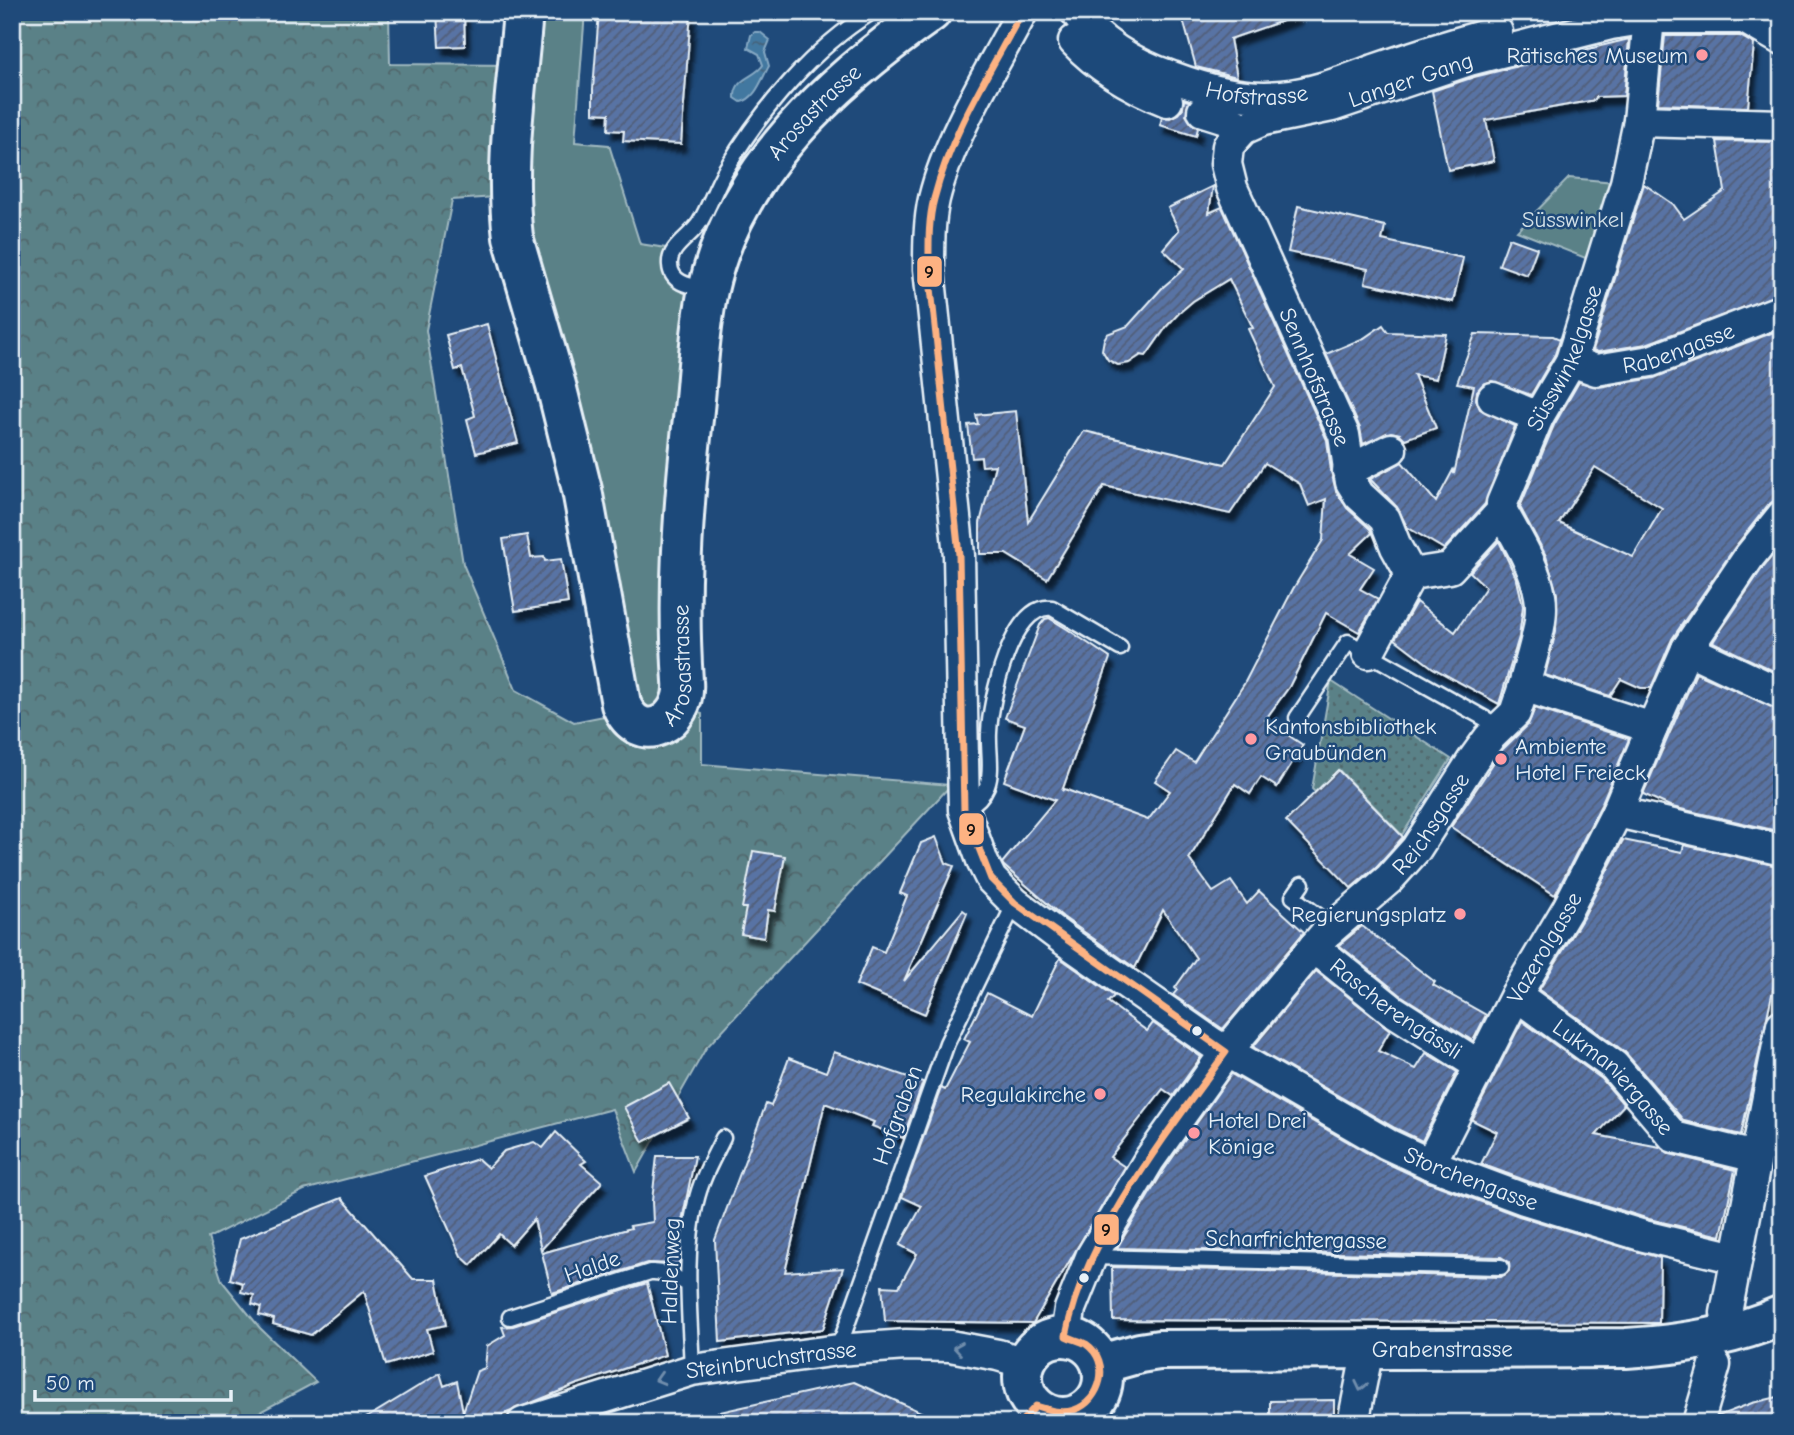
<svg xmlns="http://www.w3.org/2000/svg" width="1794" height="1435" font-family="'Comic Neue',sans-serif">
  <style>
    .grass { fill: url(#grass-dots); stroke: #a1b9c0; stroke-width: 2 }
    .forest { fill: url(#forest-crowns); stroke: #a1b9c0; stroke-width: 2 }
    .park { fill: #5a8187; stroke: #a1b9c0; stroke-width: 2 }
    .water { fill: url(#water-ripples); stroke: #85a8c3; stroke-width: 2 }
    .building { fill: url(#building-hatch); stroke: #e8f1f8; stroke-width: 2; fill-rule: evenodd; filter: url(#shadow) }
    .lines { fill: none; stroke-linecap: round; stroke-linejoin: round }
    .lane-casing { stroke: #e8f1f8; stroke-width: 19 }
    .street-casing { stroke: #e8f1f8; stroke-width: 35 }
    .secondary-casing { stroke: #e8f1f8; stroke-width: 44 }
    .primary-casing { stroke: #e8f1f8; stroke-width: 44 }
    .lane { stroke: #1f4a7a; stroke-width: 14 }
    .street { stroke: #1f4a7a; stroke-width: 30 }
    .secondary { stroke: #1f4a7a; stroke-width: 38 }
    .primary { stroke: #1f4a7a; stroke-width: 38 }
    .bus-1-casing { stroke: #1f4a7a; stroke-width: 12 }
    .bus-1 { stroke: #fdb282; stroke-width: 7 }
    .oneway { stroke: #6f8dac }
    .poi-dot { fill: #ff9aa2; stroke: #1f4a7a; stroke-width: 2.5 }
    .bus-dot { fill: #e8f1f8; stroke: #1f4a7a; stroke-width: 2.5 }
    .labels { text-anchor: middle; stroke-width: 5; stroke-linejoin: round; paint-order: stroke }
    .poi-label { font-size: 23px; fill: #e8f1f8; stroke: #1f4a7a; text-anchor: end }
    .street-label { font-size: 23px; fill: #e8f1f8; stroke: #1f4a7a }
    .park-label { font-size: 23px; fill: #d3e0e7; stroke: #1f4a7a }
    .line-badge { stroke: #1f4a7a; stroke-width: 2.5 }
    .pale-badge-label { font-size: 19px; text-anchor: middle; font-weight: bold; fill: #111 }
  </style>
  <defs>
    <pattern id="grass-dots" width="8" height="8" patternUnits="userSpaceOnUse" patternTransform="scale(1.75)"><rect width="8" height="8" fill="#5a8187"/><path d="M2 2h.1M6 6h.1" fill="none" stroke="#51676c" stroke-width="1.8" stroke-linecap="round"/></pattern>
    <pattern id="forest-crowns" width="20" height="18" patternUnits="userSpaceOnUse" patternTransform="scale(1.75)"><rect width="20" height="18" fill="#5a8187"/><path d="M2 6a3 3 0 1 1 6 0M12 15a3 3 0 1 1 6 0" fill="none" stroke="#51676c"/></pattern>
    <pattern id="water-ripples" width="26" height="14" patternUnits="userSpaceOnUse" patternTransform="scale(1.75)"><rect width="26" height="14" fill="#4378a0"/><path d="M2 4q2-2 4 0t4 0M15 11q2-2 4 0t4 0" fill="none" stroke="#446279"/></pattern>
    <pattern id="building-hatch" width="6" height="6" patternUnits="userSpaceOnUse" patternTransform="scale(1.75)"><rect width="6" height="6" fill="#5973a4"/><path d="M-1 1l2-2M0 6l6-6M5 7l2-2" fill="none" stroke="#505e77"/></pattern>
    <filter id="shadow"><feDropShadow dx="4.5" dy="8" stdDeviation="2" flood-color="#0009"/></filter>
  </defs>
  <rect width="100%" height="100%" fill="#1f4a7a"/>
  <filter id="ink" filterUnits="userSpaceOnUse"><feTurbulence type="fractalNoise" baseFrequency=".0143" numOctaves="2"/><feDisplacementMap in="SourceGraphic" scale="14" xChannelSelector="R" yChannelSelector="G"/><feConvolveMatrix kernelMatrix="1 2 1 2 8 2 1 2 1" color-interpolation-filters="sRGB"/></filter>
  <g filter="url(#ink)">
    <polygon class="grass" points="1331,681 1451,759 1402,835 1339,770 1315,792 1312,789"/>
    <polygon class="forest" points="12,12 389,12 390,64 519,65 510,196 452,200 426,330 463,564 516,690 574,722 624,712 680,707 702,714 702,764 951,785 706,1048 636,1172 612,1109 304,1190 208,1238 222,1281 260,1328 316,1382 239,1423 12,1423"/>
    <g class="park">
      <polygon points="523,12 585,12 575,142 609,145 640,244 666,248 671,255 672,273 708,290 684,684 640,726 533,308"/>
      <polygon points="1569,178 1615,182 1593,261 1517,231"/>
    </g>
    <path class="water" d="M 755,32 L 760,32 L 770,40 L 765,52 L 769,66 C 762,78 756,99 741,102 L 735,98 C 734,77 755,78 763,65 L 759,54 L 748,48 L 751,35 Z"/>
    <g class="building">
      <polygon points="437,12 464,12 465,46 439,47"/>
      <polygon points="599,12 691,12 681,144 623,141 624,131 608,130 609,114 593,113 593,89"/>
      <polygon points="1181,12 1296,12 1297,16 1230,39 1237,77 1196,67"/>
      <polygon points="1665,36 1740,36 1754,44 1748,107 1658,104"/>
      <polygon points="1629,39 1624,96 1596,97 1595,100 1486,120 1494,161 1448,170 1432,91 1474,77"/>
      <polygon points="1184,100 1189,101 1186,115 1191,123 1198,128 1196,136 1160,125 1162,117 1170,118 1178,114 1183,108"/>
      <polygon points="1717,141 1782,142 1782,293 1646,344 1598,352 1593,350 1644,184 1673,204 1684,219 1725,191"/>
      <polygon points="1213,186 1209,213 1222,207 1327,440 1331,471 1336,491 1347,508 1370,529 1372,533 1350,554 1374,568 1360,589 1378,599 1359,632 1326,613 1289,687 1265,720 1303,745 1277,787 1261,777 1250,794 1235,784 1189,859 1213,892 1231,881 1247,904 1259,891 1304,932 1223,1029 1173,995 1177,990 1175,988 1196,958 1163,910 1135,968 1063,917 1004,866 1002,863 1055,800 1004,781 1025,725 1005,718 1040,625 1045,619 1049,618 1067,629 1110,658 1062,791 1064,789 1148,820 1170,791 1155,781 1176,751 1194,762 1244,684 1293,589 1323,540 1326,499 1309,506 1300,484 1265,463 1230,514 1104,486 1047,579 1006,554 980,554 980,523 995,465 982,466 981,457 972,458 968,425 978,424 976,415 1016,411 1028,522 1084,431 1225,464 1275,387 1248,329 1253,328 1229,279 1193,301 1179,313 1167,326 1146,356 1141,355 1129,363 1118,365 1108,360 1102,350 1104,339 1107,334 1128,326 1163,287 1184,269 1163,249 1179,230 1168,208"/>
      <polygon points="1298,206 1385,226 1382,240 1463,258 1453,302 1365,283 1368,269 1288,252"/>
      <polygon points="1509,238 1537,248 1527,275 1499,265"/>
      <polygon points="487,324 518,443 476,453 467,419 475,416 462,368 455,370 446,335"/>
      <polygon points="1383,325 1388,332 1446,334 1436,379 1414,375 1436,428 1405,439 1400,434 1391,432 1363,444 1360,428 1326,354 1364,338"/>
      <path d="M 1782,329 L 1782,499 L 1775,500 L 1768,505 L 1735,547 L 1672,639 L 1651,688 L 1641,688 L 1621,679 L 1610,696 L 1545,675 L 1556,631 L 1557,594 L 1546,556 L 1520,507 L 1554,425 L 1579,382 L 1599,387 L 1654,378 ZM 1595,467 L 1662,508 L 1633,557 L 1559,523 Z"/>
      <polygon points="1475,334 1553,336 1560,339 1555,354 1531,395 1492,381 1483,384 1477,391 1476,399 1480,409 1515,426 1485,504 1444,549 1407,527 1397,507 1370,479 1402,462 1436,502 1453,470 1454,474 1474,386 1457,383"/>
      <polygon points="527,535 531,558 544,557 545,561 561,559 568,603 515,611 503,539"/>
      <polygon points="1499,541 1517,580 1523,606 1519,637 1499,704 1433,668 1395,639 1416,602 1455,632 1486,587 1470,572"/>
      <polygon points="1782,544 1782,675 1713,642 1763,567"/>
      <polygon points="1696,673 1782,711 1782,832 1672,807 1643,794"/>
      <polygon points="1535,708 1629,739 1601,805 1555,895 1451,827 1502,750 1528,725"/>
      <polygon points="1338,770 1403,837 1377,866 1351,888 1286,821"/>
      <polygon points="936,837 946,863 954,866 904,981 963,910 967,913 925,1014 856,985 872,947 884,952 907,896 900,893 921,843"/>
      <polygon points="1623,840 1682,852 1684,845 1782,867 1782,949 1741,1135 1684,1121 1625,1052 1539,990 1584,916"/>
      <polygon points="753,851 785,856 775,911 768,910 764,938 741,934 746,908 742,908"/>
      <polygon points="1362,926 1435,982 1433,985 1486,1015 1473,1041 1402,996 1339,945"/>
      <polygon points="1060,958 1114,996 1108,1002 1147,1031 1153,1023 1201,1057 1173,1096 1163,1089 1110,1157 1125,1167 1033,1323 885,1321 882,1286 899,1287 917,1254 900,1245 922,1206 902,1197 941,1088 945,1090 970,1042 964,1039 987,993 1032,1016"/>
      <polygon points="1316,971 1390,1030 1378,1051 1416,1069 1426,1053 1457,1072 1422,1141 1395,1128 1253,1047"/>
      <polygon points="1522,1021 1602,1079 1624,1105 1596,1135 1660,1147 1670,1154 1735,1170 1721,1236 1649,1219 1530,1182 1481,1164 1497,1132 1472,1120"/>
      <polygon points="834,1052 923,1082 903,1138 872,1126 874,1122 825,1103 785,1272 843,1268 823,1329 720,1342 715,1240 766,1104 771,1106 789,1058 826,1072"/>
      <polygon points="1231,1074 1378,1159 1423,1180 1519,1216 1660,1258 1659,1323 1113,1320 1112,1267 1501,1277 1509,1271 1509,1262 1501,1257 1117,1248 1164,1170"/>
      <polygon points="669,1083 689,1118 643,1142 624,1107"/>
      <polygon points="556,1132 586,1161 581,1164 602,1182 541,1250 534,1219 511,1245 499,1234 471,1265 461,1256 425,1176 478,1159 488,1168 504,1151 534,1142 543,1148"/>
      <polygon points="657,1156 695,1156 682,1221 679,1264 647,1263 552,1293 542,1253 631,1228 630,1226 653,1222 652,1201"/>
      <polygon points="342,1198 413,1279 437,1279 446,1325 427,1329 433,1351 386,1365 364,1291 311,1335 273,1324 274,1319 259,1315 261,1307 252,1304 254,1295 241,1292 243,1283 230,1279 240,1239"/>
      <polygon points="647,1283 665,1355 575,1385 482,1423 358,1423 440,1373 444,1386 457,1381 463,1412 477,1371 485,1368 487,1346 505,1335 502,1327 513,1326"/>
      <polygon points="854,1382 945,1423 845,1423 828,1420 827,1423 712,1423 711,1414"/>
      <polygon points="1782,1396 1782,1423 1716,1423 1718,1416 1752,1403"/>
      <polygon points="1334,1400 1334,1423 1270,1423 1270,1401"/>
    </g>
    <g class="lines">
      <defs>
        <g id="lane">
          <path d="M 706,289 C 691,286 671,284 670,265 C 668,247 692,236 700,222 C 710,205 716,186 726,169 C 761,110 813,48 872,12"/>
          <polyline points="1297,718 1348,642 1500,727"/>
          <path d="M 965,809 C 974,804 983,796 987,786 C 993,770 988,750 989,733 C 990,702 1011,603 1052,608 L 1120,648"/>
          <polyline points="1302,884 1293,897 1332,926"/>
          <polyline points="1091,1257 1501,1267"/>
          <path d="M 510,1317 L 650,1272 C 665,1271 675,1277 688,1284"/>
          <polyline points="838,1350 947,1043 1015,903"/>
          <path d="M 692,1370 C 690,1316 683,1255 696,1202 C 701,1179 713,1159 723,1138"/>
        </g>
        <g id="street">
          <path id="s1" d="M 1022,12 C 992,69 949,137 934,199 C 929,221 929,245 929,269 L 959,555 L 964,810 L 983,863 L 991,879 L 1015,903 L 1063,939 L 1212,1043 L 1387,1144 L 1430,1164 L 1524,1199 L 1644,1236 L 1736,1258"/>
          <path id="s2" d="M 1076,12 C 1100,45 1134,64 1172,77 C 1207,90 1244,100 1282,96 C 1314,93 1344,81 1374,70 C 1415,56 1455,43 1497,32"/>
          <polyline points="1734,12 1782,40"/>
          <path d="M 1074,41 C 1100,69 1132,87 1167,101"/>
          <polyline points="1203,111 1225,118 1243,129"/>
          <polyline points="1639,121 1782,125"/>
          <path id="s3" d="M 1571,361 L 1596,370 L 1651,361 L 1782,310"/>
          <polyline points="1493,398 1538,417"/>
          <polyline points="1348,471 1391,449"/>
          <polyline points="1411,574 1450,568 1502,511"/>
          <polyline points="1687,649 1782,694"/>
          <path id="s4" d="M 1368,653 L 1411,574 L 1396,547 L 1385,519 L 1359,495 L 1351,482 L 1344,435 L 1232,188 L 1226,164 L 1228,146 L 1243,129 L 1263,120 L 1332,106 L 1469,60 L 1611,24 L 1649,18 L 1747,18"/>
          <path id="s5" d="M 1524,686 C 1530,661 1545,621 1540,596 C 1535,566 1516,537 1502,511 L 1502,503 L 1538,417 L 1571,361 L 1626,183 L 1639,121 L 1649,18"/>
          <polyline points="1617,812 1782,850"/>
          <path id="s6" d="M 1314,947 L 1392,1010 L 1480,1066"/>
          <path id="s7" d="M 1516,995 L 1614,1066 L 1674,1137 L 1756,1157"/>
          <path id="s8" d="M 1430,1164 L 1516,995 L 1568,908 L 1617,812 L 1652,728"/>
          <polyline points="1726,1313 1782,1025"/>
          <path id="s9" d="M 1066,1336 L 1070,1309 L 1091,1257 L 1149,1160 L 1226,1052 L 1325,934 L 1389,879 L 1416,849 L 1473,760 L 1489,738 L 1515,713 L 1524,686 L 1652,728 L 1687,649 L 1749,557 L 1782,516"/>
          <path id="s10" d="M 523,1423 L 692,1370 L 838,1350 L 906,1345 L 950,1346 L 998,1355 L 1025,1363"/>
          <polyline points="1353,1423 1368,1349"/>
          <polyline points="1698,1423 1715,1365"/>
        </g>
        <g id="secondary">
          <path id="s11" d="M 523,12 C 517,86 504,163 513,237 L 556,385 L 582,490 L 621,704 C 639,749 687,723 683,681 C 677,595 683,512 692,427 C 698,382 698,335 708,290 C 735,168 833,81 931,12"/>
        </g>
        <g id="primary">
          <circle cx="1063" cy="1377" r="40"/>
          <path id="s12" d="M 1101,1364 L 1140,1353 L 1159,1350 L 1626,1348 C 1679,1345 1733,1337 1782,1315"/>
        </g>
      </defs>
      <use href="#lane" class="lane-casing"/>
      <use href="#street" class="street-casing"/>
      <use href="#secondary" class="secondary-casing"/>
      <use href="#primary" class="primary-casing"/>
      <use href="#lane" class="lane"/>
      <use href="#street" class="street"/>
      <use href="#secondary" class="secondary"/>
      <use href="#primary" class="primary"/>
      <defs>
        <path id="bus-1" d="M 1020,1423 L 1036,1406 C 1049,1410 1060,1414 1074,1410 C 1101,1401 1112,1362 1086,1344 C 1081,1341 1072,1339 1066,1336 C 1084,1238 1168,1132 1226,1052 L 1015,903 L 991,879 L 964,810 L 959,555 L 929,269 C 929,246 928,221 934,199 C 951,132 990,72 1022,12"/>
      </defs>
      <use href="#bus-1" class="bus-1-casing"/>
      <use href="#bus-1" class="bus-1"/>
    </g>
    <defs><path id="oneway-chevron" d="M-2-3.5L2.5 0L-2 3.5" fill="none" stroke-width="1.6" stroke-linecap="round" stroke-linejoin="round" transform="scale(1.75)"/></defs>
    <g class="oneway">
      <use href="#oneway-chevron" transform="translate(958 1348) rotate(-171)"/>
      <use href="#oneway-chevron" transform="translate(660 1379) rotate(163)"/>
      <use href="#oneway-chevron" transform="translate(1361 1386) rotate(102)"/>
    </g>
  </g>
  <g class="poi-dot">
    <circle cx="1702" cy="55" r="7"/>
    <circle cx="1251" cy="739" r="7"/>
    <circle cx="1501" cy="759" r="7"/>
    <circle cx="1460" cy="914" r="7"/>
    <circle cx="1100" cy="1094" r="7"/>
    <circle cx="1194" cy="1133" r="7"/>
  </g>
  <g class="bus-dot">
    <circle cx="1197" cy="1031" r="6"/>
    <circle cx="1084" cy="1278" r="6"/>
  </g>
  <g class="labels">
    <g class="poi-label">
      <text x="1688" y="63">Rätisches Museum</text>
      <text x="1265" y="734" text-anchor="start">Kantonsbibliothek<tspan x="1265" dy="26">Graubünden</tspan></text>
      <text x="1515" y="754" text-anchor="start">Ambiente<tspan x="1515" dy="26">Hotel Freieck</tspan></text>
      <text x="1446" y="922">Regierungsplatz</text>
      <text x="1086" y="1102">Regulakirche</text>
      <text x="1208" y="1128" text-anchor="start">Hotel Drei<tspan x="1208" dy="26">Könige</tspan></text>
    </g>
    <g class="street-label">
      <text dy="8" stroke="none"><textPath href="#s4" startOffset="761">Langer Gang</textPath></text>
      <text dy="8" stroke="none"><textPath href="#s2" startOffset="205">Hofstrasse</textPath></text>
      <text dy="8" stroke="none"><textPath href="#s11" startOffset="1412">Arosastrasse</textPath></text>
      <text dy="8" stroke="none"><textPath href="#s3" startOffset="112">Rabengasse</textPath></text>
      <text dy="8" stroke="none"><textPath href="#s5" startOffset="352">Süsswinkelgasse</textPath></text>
      <text transform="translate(1315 377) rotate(67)" y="8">Sennhofstrasse</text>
      <text dy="8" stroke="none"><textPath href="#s11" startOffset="824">Arosastrasse</textPath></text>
      <text dy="8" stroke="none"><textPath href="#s9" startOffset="637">Reichsgasse</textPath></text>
      <text dy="8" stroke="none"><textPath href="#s8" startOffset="245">Vazerolgasse</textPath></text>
      <text dy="8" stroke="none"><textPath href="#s6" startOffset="103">Rascherengässli</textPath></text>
      <text dy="8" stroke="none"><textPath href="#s7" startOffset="128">Lukmaniergasse</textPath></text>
      <text transform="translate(897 1115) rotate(-70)" y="8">Hofgraben</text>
      <text dy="8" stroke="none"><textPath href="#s1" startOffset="1463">Storchengasse</textPath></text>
      <text transform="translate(1296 1239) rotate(1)" y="8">Scharfrichtergasse</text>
      <text transform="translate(592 1266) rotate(-19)" y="8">Halde</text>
      <text transform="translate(670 1271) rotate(-88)" y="8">Haldenweg</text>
      <text dy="8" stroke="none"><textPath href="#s12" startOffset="343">Grabenstrasse</textPath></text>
      <text dy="8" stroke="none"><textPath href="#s10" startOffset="257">Steinbruchstrasse</textPath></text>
    </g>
    <g class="park-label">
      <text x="1573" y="227">Süsswinkel</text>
    </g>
  </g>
  <g class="line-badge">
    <rect x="916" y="255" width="27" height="33" rx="7" fill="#fdb282"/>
    <rect x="958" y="812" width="27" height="34" rx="7" fill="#fdb282"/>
    <rect x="1093" y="1213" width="27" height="33" rx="7" fill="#fdb282"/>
  </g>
  <g class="pale-badge-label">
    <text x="929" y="278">9</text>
    <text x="971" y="836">9</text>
    <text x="1106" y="1236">9</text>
  </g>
  <rect width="1794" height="1435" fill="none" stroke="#1f4a7a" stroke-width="42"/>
  <rect x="21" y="21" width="1752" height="1393" fill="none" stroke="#e8f1f8" stroke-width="2.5" filter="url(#ink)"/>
  <path d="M35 1390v10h196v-10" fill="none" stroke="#e8f1f8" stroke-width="3.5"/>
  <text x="46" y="1390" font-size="21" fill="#e8f1f8" stroke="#1f4a7a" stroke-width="5" paint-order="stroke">50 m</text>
</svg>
